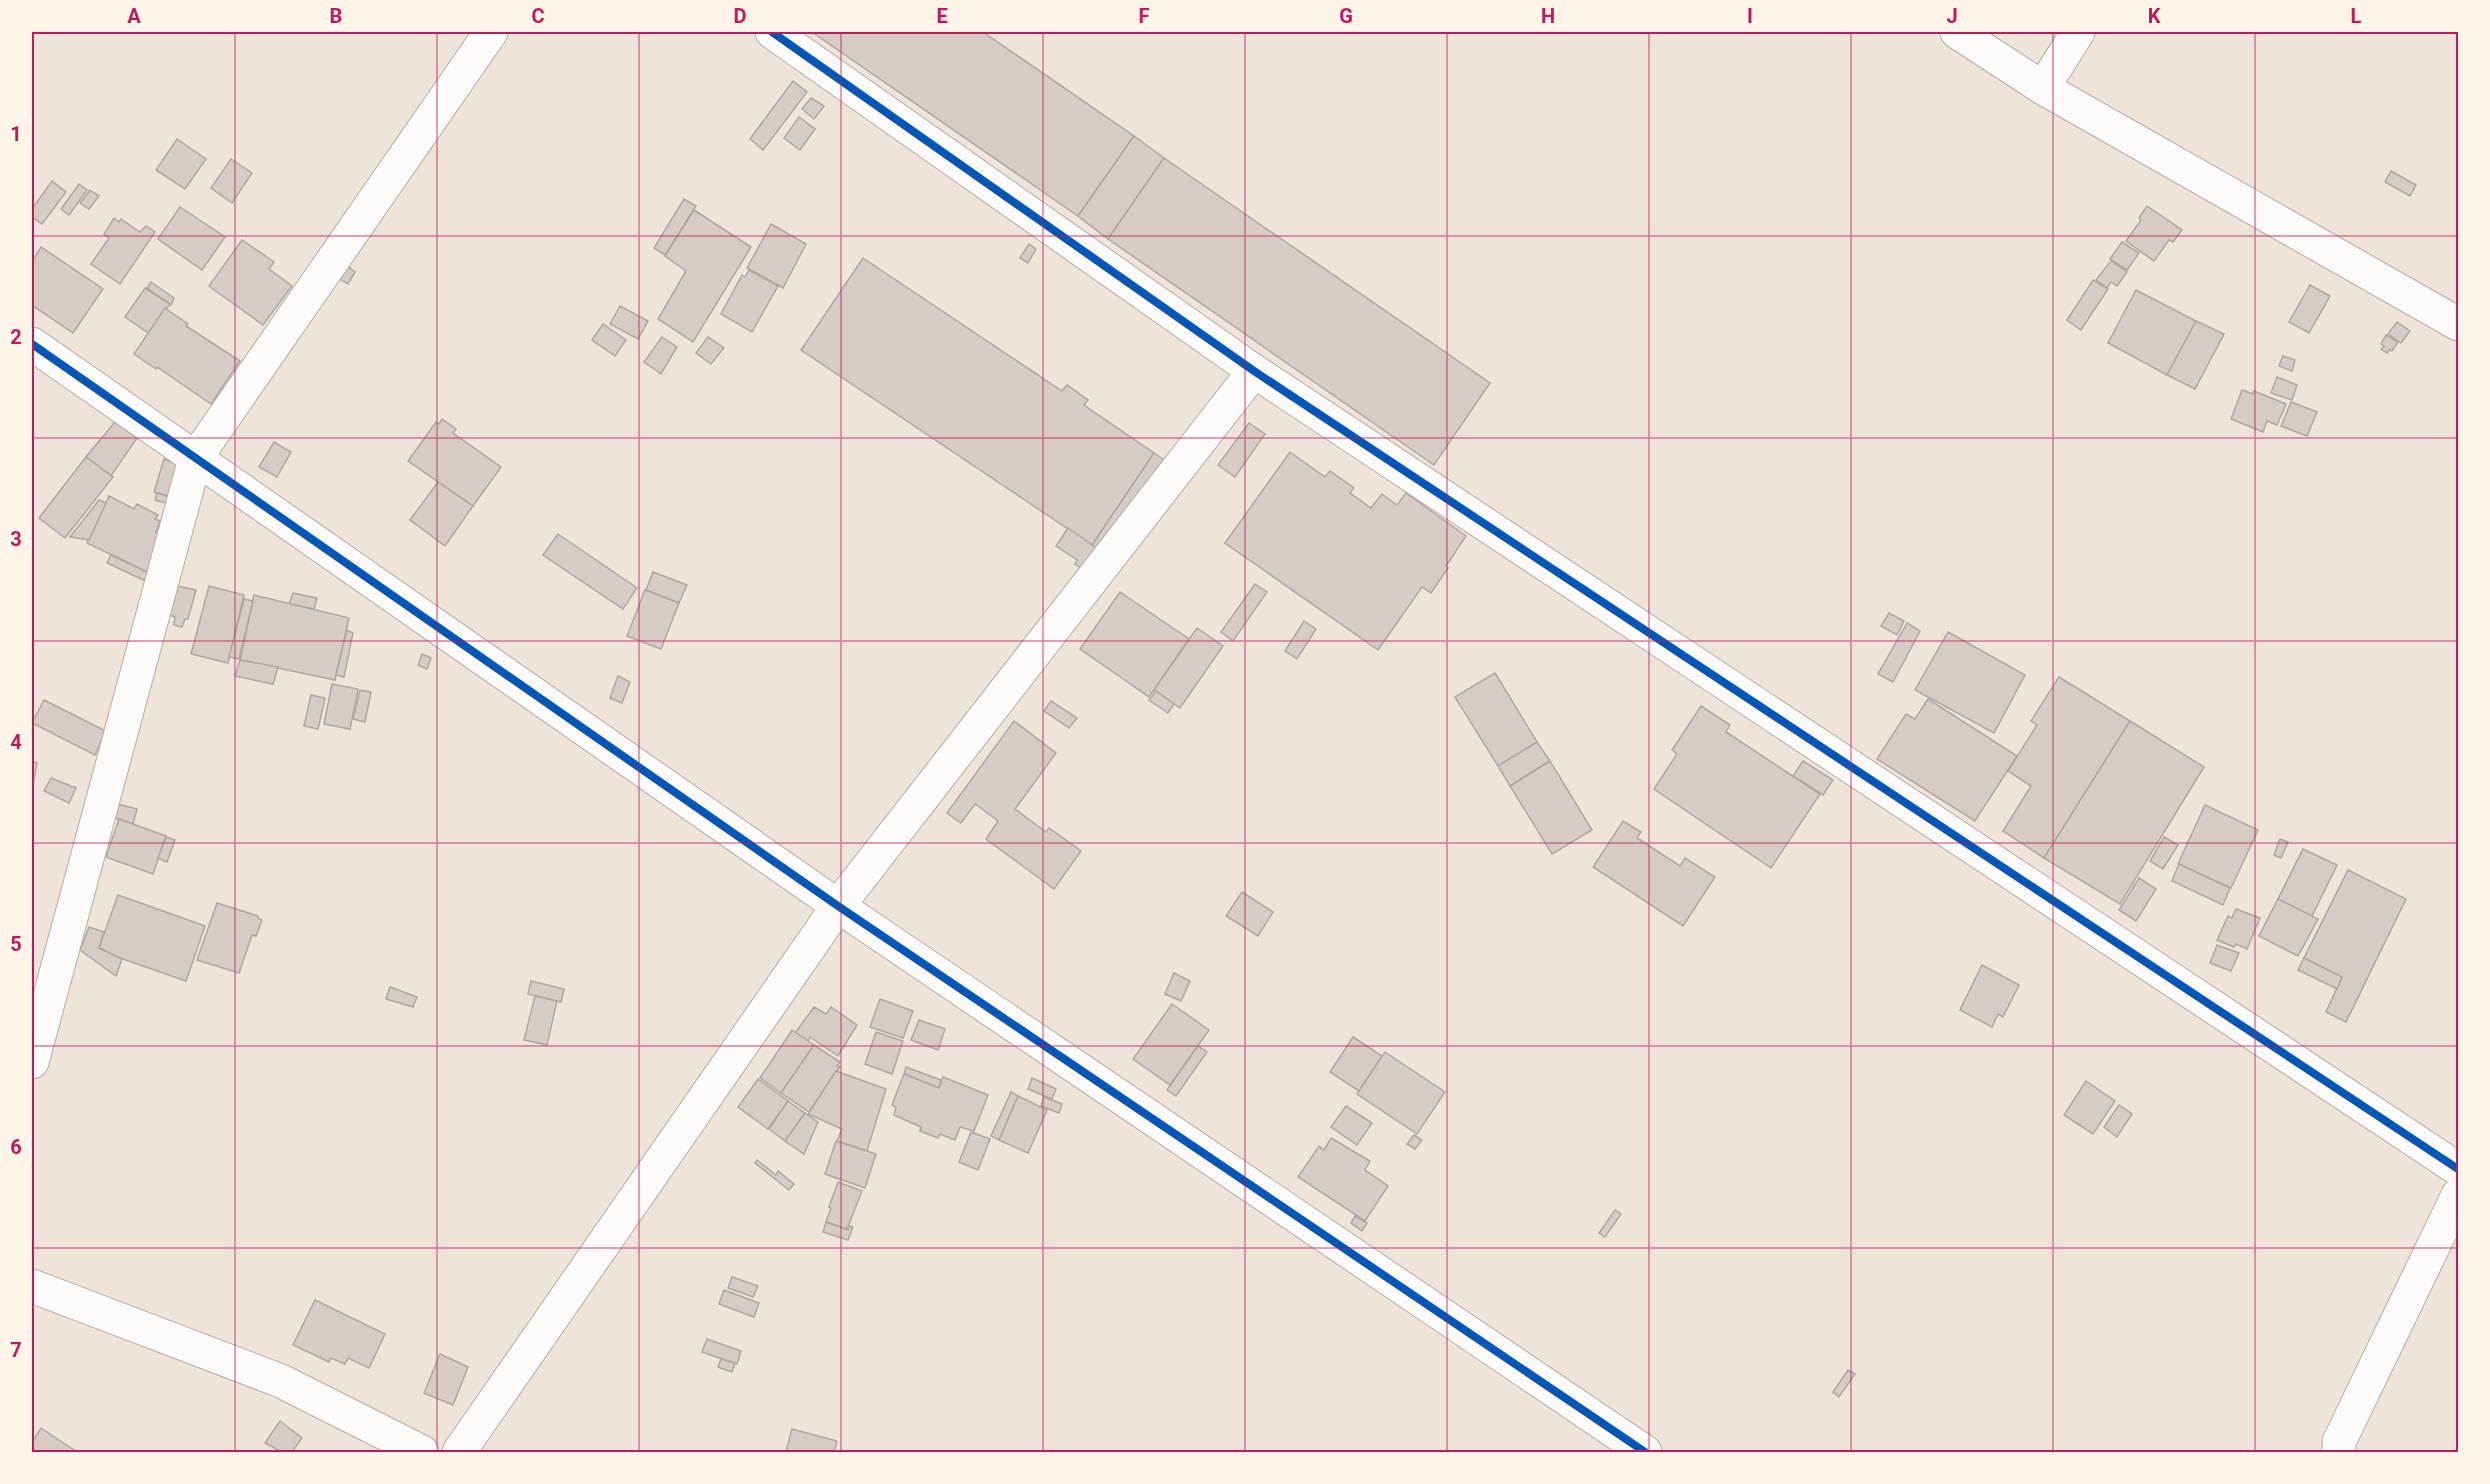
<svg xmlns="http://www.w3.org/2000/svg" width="2490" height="1484" font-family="Roboto,sans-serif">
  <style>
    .building { fill: #d6ccc5; stroke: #b0a6a0; stroke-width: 1.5 }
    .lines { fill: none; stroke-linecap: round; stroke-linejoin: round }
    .street-casing { stroke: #b4aba3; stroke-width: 35 }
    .secondary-casing { stroke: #b4aba3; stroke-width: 35 }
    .street { stroke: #fdfbf9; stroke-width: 33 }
    .secondary { stroke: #fdfbf9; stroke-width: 33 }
    .cycleway-casing { stroke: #fff4e8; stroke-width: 11 }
    .cycleway { stroke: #0057b8; stroke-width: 8 }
    .grid { fill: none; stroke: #c2185b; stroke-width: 1.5; stroke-opacity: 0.55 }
    .neatline { fill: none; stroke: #c2185b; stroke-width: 2 }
    .grid-label { font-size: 20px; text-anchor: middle; font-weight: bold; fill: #c2185b }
  </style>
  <rect width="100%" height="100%" fill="#efe4d9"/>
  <g class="building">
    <polygon points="812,32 983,32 1134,136 1078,216"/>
    <polygon points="793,81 807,92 763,150 750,139"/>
    <polygon points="811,98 824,106 814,119 802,109"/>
    <polygon points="799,117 815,129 800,150 784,138"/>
    <polygon points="1134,136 1164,158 1108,239 1078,216"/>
    <polygon points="177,139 206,159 185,189 156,170"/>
    <polygon points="1164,158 1490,383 1434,465 1108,239"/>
    <polygon points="231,159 252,173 232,203 211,188"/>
    <polygon points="2391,171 2416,185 2410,196 2385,182"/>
    <polygon points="52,181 66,192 42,224 32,217 32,209"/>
    <polygon points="79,184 87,190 69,215 61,209"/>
    <polygon points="90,190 99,196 89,209 80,203"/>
    <polygon points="684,199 696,206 665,255 654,248"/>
    <polygon points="2147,206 2182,230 2173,242 2169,240 2154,261 2126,241 2141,220 2139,218"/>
    <polygon points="180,207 225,237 202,270 158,239"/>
    <polygon points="694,210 751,247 693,342 658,319 686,271 665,256"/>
    <polygon points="114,218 119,222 121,219 140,232 146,226 155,232 120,284 91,264 109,238 104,234"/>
    <polygon points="771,224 806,244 783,288 747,268"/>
    <polygon points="242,240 274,262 269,269 292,286 263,325 209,286"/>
    <polygon points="2122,242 2139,253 2127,270 2110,259"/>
    <polygon points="1029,244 1036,249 1028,263 1020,258"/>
    <polygon points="41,247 103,289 73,333 32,305 32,262"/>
    <polygon points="863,258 1062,391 1067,385 1088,400 1084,405 1154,453 1092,545 801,350"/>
    <polygon points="2111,261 2127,272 2117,286 2111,282 2107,288 2096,280"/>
    <polygon points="344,263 355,272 348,284 335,276"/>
    <polygon points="749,270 778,286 752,332 721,314 742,275 745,277"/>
    <polygon points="2093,280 2108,289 2081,330 2067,320"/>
    <polygon points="151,282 174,298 171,305 147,288"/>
    <polygon points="2310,285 2330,296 2309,333 2289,322"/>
    <polygon points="145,288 170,304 148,333 125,317"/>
    <polygon points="2136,290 2196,321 2167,375 2108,343"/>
    <polygon points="620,306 648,321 638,339 610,324"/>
    <polygon points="165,308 188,324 186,326 240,361 211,404 157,367 156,369 134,354"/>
    <polygon points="2196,321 2224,334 2195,389 2167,375"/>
    <polygon points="2397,322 2410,331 2401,343 2388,334"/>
    <polygon points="603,324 626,340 615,356 592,340"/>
    <polygon points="2386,335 2398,342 2392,351 2389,350 2387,353 2381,349 2384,346 2381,344"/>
    <polygon points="662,337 677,347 661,374 644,362"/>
    <polygon points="708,337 724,348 711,364 696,353"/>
    <polygon points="2283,356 2295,360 2292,371 2279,366"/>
    <polygon points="2277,377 2297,385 2292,400 2271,393"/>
    <polygon points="2242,390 2253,394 2254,391 2286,404 2277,425 2267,421 2263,432 2231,419"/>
    <polygon points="2291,402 2317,412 2307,436 2281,426"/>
    <polygon points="442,419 456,429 453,433 501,467 473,506 408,461 436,422 439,424"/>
    <polygon points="115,422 137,438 111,476 86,457"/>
    <polygon points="1249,423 1265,434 1235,477 1218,465"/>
    <polygon points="274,442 291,452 277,477 259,467"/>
    <polygon points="1290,452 1325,477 1330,471 1354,488 1350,493 1371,508 1382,494 1397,505 1406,493 1466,536 1446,566 1448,568 1431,593 1422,587 1378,650 1225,543"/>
    <polygon points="1154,453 1164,460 1101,551 1092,545"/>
    <polygon points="86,457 113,477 65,538 39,518"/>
    <polygon points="164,459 184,465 179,499 154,492"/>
    <polygon points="438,482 473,506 445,546 410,520"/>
    <polygon points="157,493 181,500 179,507 155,500"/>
    <polygon points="109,496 134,509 137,504 158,515 155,519 160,521 156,532 164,538 147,572 87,543"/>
    <polygon points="99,500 106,503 89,540 70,537"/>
    <polygon points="1068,528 1101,551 1087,572 1075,564 1077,560 1056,546"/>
    <polygon points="558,534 637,588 623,609 543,555"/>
    <polygon points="111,555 147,572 154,585 107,563"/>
    <polygon points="653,572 687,585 679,603 646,590"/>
    <polygon points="1255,584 1267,592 1233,641 1221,632"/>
    <polygon points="178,586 196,590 188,619 185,619 182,627 174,625 175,617 169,615"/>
    <polygon points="209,586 244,595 228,663 191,654"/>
    <polygon points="645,590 679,603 661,649 627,636"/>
    <polygon points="1120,592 1189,639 1149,697 1080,649"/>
    <polygon points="293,593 317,598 314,609 289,604"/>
    <polygon points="254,595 349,618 335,680 240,660"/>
    <polygon points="244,599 253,601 239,659 229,657"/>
    <polygon points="1889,613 1904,621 1897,635 1881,626"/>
    <polygon points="1304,621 1316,629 1297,659 1285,651"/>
    <polygon points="1907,623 1920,631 1893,682 1878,674"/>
    <polygon points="1197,628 1223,646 1180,708 1154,690"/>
    <polygon points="347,630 353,633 344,677 336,675"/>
    <polygon points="1948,632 2025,675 1994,733 1915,690"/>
    <polygon points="422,654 431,658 427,669 418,665"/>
    <polygon points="240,660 278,667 273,684 235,676"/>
    <polygon points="1495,673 1537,742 1498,766 1455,697"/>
    <polygon points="618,676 630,682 622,703 610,698"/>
    <polygon points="2059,677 2130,721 2044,858 2003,831 2031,786 2008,771 2037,725 2031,721"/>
    <polygon points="332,684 358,689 350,729 324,724"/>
    <polygon points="360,690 371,692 365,722 353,719"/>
    <polygon points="1156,691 1174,704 1168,713 1149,700"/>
    <polygon points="311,695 325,698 318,729 304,726"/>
    <polygon points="1928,699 2017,756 1975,821 1877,759 1906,714 1915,719"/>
    <polygon points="44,700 106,731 95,755 32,723"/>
    <polygon points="1051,701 1077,718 1069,728 1044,711"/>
    <polygon points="1701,706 1730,725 1726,732 1820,794 1771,868 1654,789 1677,754 1672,750"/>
    <polygon points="1014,721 1056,753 1015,809 1046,832 1049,828 1081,851 1054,889 986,839 998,821 975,804 961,823 947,813"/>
    <polygon points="2130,721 2204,767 2120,904 2044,858"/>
    <polygon points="1537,742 1550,761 1510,786 1498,766"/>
    <polygon points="32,761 37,763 32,790"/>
    <polygon points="1550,761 1592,830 1552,854 1510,786"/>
    <polygon points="1803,761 1833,780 1823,795 1793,776"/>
    <polygon points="51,778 76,788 69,803 44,791"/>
    <polygon points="118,804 137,809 133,824 113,817"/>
    <polygon points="2205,805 2258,830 2231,888 2178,864"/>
    <polygon points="119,819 166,836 153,874 106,857"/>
    <polygon points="1623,821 1641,832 1637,838 1680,866 1685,858 1715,877 1683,926 1593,867"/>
    <polygon points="166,837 175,840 167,862 158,858"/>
    <polygon points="2164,837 2178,845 2163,869 2150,861"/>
    <polygon points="2280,839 2288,842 2281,858 2274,855"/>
    <polygon points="2303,849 2337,865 2312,916 2278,899"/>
    <polygon points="2179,864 2230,888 2223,905 2172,881"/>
    <polygon points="2348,870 2406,899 2346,1022 2326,1012 2342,977 2304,958"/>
    <polygon points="2139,878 2156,889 2136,921 2119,910"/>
    <polygon points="1242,892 1273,912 1258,936 1226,916"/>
    <polygon points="118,895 205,926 186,981 103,952 104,950 99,948"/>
    <polygon points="2278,899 2318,919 2298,956 2259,936"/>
    <polygon points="217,903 258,916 258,918 262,920 256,936 252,935 239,973 197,960"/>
    <polygon points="2236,909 2260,918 2247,949 2236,944 2234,947 2217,940 2228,916 2232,918"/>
    <polygon points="89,927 104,932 99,948 122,959 116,976 80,950"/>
    <polygon points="2217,945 2239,953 2231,971 2210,963"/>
    <polygon points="2304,958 2342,977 2337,989 2298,970"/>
    <polygon points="1982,965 2019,985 2003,1017 1998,1014 1992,1027 1960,1010"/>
    <polygon points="1174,973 1190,981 1181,1001 1165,994"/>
    <polygon points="531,981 564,989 561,1002 528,994"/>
    <polygon points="390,987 417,997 413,1007 386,999"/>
    <polygon points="535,996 557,1001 547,1045 524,1040"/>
    <polygon points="880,999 913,1011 903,1038 870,1027"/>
    <polygon points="1172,1004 1209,1030 1170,1085 1133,1059"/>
    <polygon points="814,1007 826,1014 831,1007 857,1025 838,1056 810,1037 808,1041 795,1033"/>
    <polygon points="919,1020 945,1029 938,1050 911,1040"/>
    <polygon points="792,1030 814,1045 781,1093 760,1078"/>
    <polygon points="876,1032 903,1041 892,1074 865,1064"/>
    <polygon points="1353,1037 1382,1056 1359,1091 1330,1072"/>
    <polygon points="814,1045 840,1062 837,1066 840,1067 809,1112 781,1093"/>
    <polygon points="1198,1046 1207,1052 1176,1096 1167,1090"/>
    <polygon points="1385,1052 1445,1092 1417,1134 1357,1094"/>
    <polygon points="906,1067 941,1080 939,1088 904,1074"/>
    <polygon points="836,1071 886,1089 867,1151 837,1141 842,1129 808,1114"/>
    <polygon points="904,1074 939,1088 943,1077 988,1095 974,1131 960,1127 955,1140 940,1134 938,1138 920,1131 921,1127 894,1115 896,1107 892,1105"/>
    <polygon points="1032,1078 1056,1089 1052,1099 1028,1089"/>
    <polygon points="758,1079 788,1101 768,1129 738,1107"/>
    <polygon points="2086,1081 2115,1101 2093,1134 2064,1115"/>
    <polygon points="1011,1092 1018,1096 999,1140 991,1136"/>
    <polygon points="1018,1096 1047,1110 1028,1153 999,1140"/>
    <polygon points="1044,1097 1062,1104 1059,1113 1041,1106"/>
    <polygon points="788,1101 805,1113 785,1141 769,1129"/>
    <polygon points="2119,1105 2132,1114 2117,1137 2104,1127"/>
    <polygon points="1346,1106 1372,1123 1357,1145 1331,1127"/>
    <polygon points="805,1113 818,1122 804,1154 785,1141"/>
    <polygon points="971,1132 990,1139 978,1170 959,1162"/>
    <polygon points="1414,1135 1422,1140 1415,1149 1407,1144"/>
    <polygon points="1331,1138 1370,1161 1365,1170 1388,1186 1365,1221 1298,1177 1319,1146 1324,1150"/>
    <polygon points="836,1141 876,1154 865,1188 825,1174"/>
    <polygon points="757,1160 776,1175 778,1171 794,1184 789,1190 755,1163"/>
    <polygon points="838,1182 862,1191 847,1229 826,1222 831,1208 829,1207"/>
    <polygon points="1615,1210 1621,1214 1605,1237 1599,1233"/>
    <polygon points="1355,1216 1367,1223 1362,1231 1351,1223"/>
    <polygon points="826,1222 848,1230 850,1226 853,1227 848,1240 823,1232"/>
    <polygon points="732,1277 758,1286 753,1297 728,1288"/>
    <polygon points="724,1290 759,1303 754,1317 719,1304"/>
    <polygon points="315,1300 385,1334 369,1368 348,1358 345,1364 331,1358 329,1362 293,1345"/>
    <polygon points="707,1339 741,1351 737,1364 702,1352"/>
    <polygon points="440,1354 468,1367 453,1405 424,1393"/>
    <polygon points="721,1359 735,1363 732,1372 718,1367"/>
    <polygon points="1848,1370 1855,1374 1839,1397 1833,1392"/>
    <polygon points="280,1421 302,1438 292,1452 276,1452 278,1450 265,1443"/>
    <polygon points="41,1428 77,1452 32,1452 32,1442"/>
    <polygon points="792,1429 837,1441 834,1452 786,1452"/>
  </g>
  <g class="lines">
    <defs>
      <g id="street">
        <polyline points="772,32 1254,371 2458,1169"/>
        <polyline points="1957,32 2043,88 2078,32"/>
        <polyline points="32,344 838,906 1645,1452"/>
        <polyline points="32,1062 195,459 491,32"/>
        <polyline points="459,1452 838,906 1254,371"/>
      </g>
      <g id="secondary">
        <polyline points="2043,88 2458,324"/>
        <polyline points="32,1286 281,1381 422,1452"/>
        <polyline points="2339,1452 2339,1442 2458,1195"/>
      </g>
    </defs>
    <use href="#street" class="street-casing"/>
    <use href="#secondary" class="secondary-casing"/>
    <use href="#street" class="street"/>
    <use href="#secondary" class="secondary"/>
    <defs>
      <g id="cycleway">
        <polyline points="772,32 1254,371 2458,1169"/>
        <polyline points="32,344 838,906 1645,1452"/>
      </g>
    </defs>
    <use href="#cycleway" class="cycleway-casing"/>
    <use href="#cycleway" class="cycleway"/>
  </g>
  <path class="grid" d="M 235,32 L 235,1452M 437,32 L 437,1452M 639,32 L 639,1452M 841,32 L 841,1452M 1043,32 L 1043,1452M 1245,32 L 1245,1452M 1447,32 L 1447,1452M 1649,32 L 1649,1452M 1851,32 L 1851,1452M 2053,32 L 2053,1452M 2255,32 L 2255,1452M 32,236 L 2458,236M 32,438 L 2458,438M 32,641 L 2458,641M 32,843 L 2458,843M 32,1046 L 2458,1046M 32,1248 L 2458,1248"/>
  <rect width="2490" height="1484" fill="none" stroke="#fff4e8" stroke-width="66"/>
  <rect x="33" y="33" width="2424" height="1418" class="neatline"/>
  <g class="grid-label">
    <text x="134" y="23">A</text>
    <text x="336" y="23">B</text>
    <text x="538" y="23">C</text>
    <text x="740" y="23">D</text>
    <text x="942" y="23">E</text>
    <text x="1144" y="23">F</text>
    <text x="1346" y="23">G</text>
    <text x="1548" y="23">H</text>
    <text x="1750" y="23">I</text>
    <text x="1952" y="23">J</text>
    <text x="2154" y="23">K</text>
    <text x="2356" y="23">L</text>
    <text x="16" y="141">1</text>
    <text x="16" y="344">2</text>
    <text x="16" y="546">3</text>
    <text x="16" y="749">4</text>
    <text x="16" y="951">5</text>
    <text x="16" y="1154">6</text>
    <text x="16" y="1357">7</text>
  </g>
</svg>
